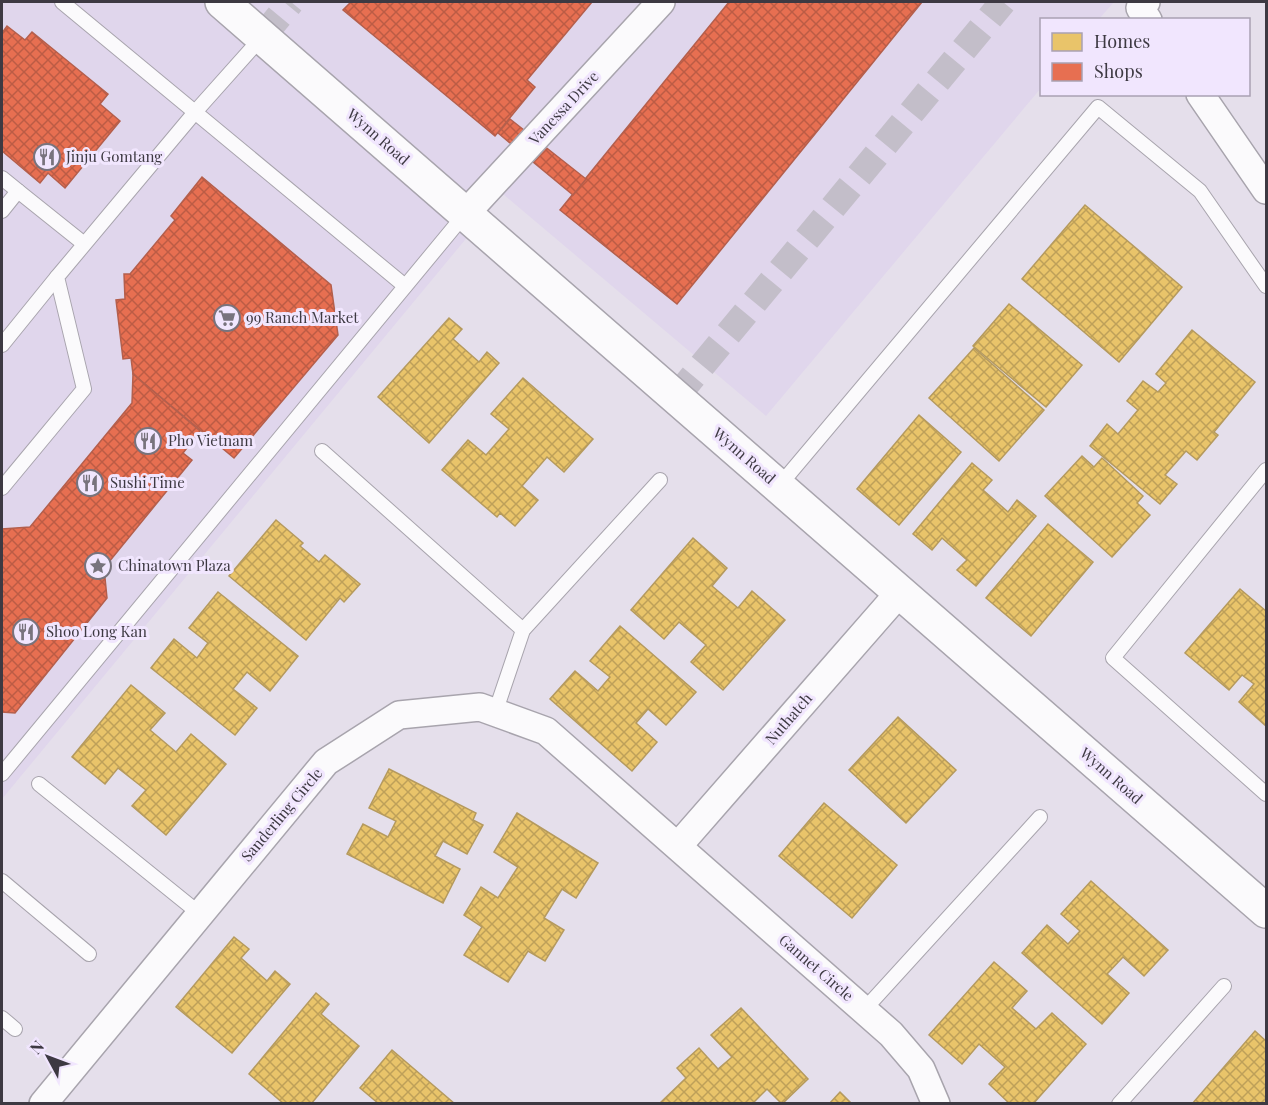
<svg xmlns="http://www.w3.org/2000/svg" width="1268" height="1105" font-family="'Playfair Display',serif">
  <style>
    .built { fill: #e0d6ec }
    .homes { fill: url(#homes-cross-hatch); stroke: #b59a5e; stroke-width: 1.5 }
    .shops { fill: url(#shops-cross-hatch); stroke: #b45f4c; stroke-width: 1.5 }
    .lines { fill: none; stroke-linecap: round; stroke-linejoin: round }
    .minor-tunnel { stroke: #c3bec9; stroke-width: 27; stroke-dasharray: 27 14; stroke-linecap: butt }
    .service-casing { stroke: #a8a4ad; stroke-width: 16 }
    .minor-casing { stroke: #a8a4ad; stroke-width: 30 }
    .tertiary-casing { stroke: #a8a4ad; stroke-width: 36 }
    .service { stroke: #fbfafc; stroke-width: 14 }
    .minor { stroke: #fbfafc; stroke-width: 27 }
    .tertiary { stroke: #fbfafc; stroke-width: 33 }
    .labels { text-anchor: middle; stroke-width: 6; stroke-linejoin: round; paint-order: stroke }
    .street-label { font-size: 15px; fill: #3d3942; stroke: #f1e6fe }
    .poi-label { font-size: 15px; fill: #3d3942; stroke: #f1e6fe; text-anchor: start }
  </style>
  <defs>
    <pattern id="homes-cross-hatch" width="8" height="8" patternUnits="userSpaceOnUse" patternTransform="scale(1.5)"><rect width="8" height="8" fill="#e9c46a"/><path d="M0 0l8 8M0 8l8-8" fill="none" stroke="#bea059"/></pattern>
    <pattern id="shops-cross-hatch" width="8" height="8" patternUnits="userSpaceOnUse" patternTransform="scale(1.5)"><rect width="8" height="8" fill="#e76f51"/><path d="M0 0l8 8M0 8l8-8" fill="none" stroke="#bc5c45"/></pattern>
  </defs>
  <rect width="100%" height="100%" fill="#e5dfeb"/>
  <polygon class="built" points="2,2 1114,2 1099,19 1042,20 1041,88 766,416 503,194 2,799"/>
  <g class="homes">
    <polygon points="1085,205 1182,287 1119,362 1022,279"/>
    <polygon points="1009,304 1082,365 1046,407 973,346"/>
    <polygon points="449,318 462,329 453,339 479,362 487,352 499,363 429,443 378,397"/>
    <polygon points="1192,330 1255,382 1214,432 1218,435 1197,460 1186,451 1165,475 1177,484 1160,504 1090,446 1107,424 1118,434 1138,410 1127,401 1143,381 1158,392 1166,383 1156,374"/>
    <polygon points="974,348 1044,410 999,461 929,398"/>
    <polygon points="523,378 593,439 564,472 547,457 522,486 538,500 515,526 500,513 497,517 442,470 468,440 486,455 509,429 491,414"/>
    <polygon points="919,415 961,452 899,525 857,489"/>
    <polygon points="1082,456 1094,467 1102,458 1143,496 1137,503 1150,515 1112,557 1045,496"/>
    <polygon points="972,463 992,480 983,490 1008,512 1017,500 1036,516 976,586 957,570 967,560 942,538 932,550 913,534"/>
    <polygon points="276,520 303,543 300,546 319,562 325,555 360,584 344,602 340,598 306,640 229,576"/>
    <polygon points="1048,524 1093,562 1031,636 986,598"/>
    <polygon points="693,538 727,568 712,586 738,608 752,591 785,620 723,690 691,662 706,645 679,622 664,639 631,610"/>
    <polygon points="1240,589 1266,611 1266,726 1239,702 1254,684 1242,675 1229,690 1185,653"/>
    <polygon points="218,592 298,656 270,691 247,672 233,689 257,708 235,735 151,668 174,639 197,658 208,643 189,628"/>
    <polygon points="620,626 696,692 666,725 648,709 636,723 657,742 632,771 550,699 575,671 598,691 610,677 590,661"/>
    <polygon points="131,685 165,713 150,730 176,752 191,734 226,764 166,835 132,806 146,790 118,768 105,784 72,757"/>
    <polygon points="898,717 956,770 906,823 849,770"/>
    <polygon points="389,769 476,813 473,820 483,825 467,854 443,841 435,856 460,869 443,903 347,854 363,824 388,837 396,821 369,808"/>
    <polygon points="824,803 897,865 852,918 779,856"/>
    <polygon points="517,813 598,863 576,898 562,889 544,918 564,930 545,961 528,951 508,982 464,955 482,927 464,915 481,887 498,898 518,867 494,852"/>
    <polygon points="1091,881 1168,950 1144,976 1123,957 1107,974 1129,993 1102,1024 1022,953 1047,925 1068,944 1080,931 1061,914"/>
    <polygon points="234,937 249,949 241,958 267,981 275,971 290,984 232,1053 176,1007"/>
    <polygon points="994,962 1027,991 1012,1008 1036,1029 1052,1013 1086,1044 1033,1104 1010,1104 989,1084 1005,1067 979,1044 962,1064 929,1035"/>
    <polygon points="316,993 329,1004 321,1014 359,1046 311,1104 284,1104 249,1074"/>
    <polygon points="741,1008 808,1079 782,1104 767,1089 752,1104 659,1104 686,1078 677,1068 699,1048 718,1069 732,1057 711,1035"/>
    <polygon points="1255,1031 1266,1041 1266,1104 1192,1104"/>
    <polygon points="392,1050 455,1104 379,1104 360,1088"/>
    <polygon points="840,1092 852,1104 829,1104"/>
  </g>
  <g class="shops">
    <polygon points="351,2 592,2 527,80 535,87 495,136 343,10"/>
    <polygon points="729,2 922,2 677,304 560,210"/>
    <polygon points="7,26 25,40 32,32 108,94 100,104 120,121 65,188 48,173 40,183 2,151 2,33"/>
    <polygon points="510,119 586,179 573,195 498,133"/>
    <polygon points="202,177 331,285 338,335 234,458 133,374 131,358 123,359 116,300 125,299 124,274 130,274 175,220 171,216"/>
    <polygon points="133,374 200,431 183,453 192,460 104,568 107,598 15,713 2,712 2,529 30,527 132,403"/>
  </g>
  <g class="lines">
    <g class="minor-tunnel">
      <polyline points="262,37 291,2"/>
      <polyline points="676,397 1003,2"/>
    </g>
    <defs>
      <g id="service">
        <polyline points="62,2 405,286"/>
        <polyline points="2,178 18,191 2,211"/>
        <polyline points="18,191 83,243"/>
        <polyline points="2,345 57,277"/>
        <polyline points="322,451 523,630"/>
        <polyline points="1266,470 1113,658 1266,794"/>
        <polyline points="779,486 1098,107 1200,191 1266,286"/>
        <polyline points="2,488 84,389 57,277 196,111 262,37"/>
        <polyline points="495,713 523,630 660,480"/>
        <polyline points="2,774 465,214"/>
        <polyline points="39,784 200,914"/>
        <polyline points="2,881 89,954"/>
        <polyline points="864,1010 1040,817"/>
        <polyline points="2,1018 15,1029"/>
        <polyline points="1119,1104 1224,986"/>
      </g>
      <g id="minor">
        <polyline points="1146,2 1140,8 1148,20"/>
        <polyline points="1200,94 1266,190"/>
        <polyline points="466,213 661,2"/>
        <polyline points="678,846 900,592"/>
        <polyline points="43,1104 326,762 399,715 480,707 546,731 891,1034 921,1069 936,1104"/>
      </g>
      <polyline id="tertiary" points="222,2 1266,911"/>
    </defs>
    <use href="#service" class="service-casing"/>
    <use href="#minor" class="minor-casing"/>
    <use href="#tertiary" class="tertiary-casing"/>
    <use href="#service" class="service"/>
    <use href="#minor" class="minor"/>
    <use href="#tertiary" class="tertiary"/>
  </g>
  <defs>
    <symbol id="restaurant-ring" viewBox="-11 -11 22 22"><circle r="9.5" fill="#f1e6fe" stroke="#78737d" stroke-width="1.5"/><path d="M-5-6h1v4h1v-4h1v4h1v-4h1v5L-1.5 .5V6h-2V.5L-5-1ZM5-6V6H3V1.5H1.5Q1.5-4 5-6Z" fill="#78737d"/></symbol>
    <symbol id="supermarket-ring" viewBox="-11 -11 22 22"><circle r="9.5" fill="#f1e6fe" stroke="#78737d" stroke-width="1.5"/><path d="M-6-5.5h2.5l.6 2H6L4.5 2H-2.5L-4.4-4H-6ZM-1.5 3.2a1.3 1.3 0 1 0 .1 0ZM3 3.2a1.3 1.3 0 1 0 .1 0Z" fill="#78737d"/></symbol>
    <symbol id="sight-ring" viewBox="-11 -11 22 22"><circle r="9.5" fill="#f1e6fe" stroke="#78737d" stroke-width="1.5"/><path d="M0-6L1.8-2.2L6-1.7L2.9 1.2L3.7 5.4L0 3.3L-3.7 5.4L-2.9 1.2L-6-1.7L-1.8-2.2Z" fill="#78737d"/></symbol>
  </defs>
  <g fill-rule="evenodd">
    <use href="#restaurant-ring" x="32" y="142" width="30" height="30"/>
    <use href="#supermarket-ring" x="212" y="303" width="30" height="30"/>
    <use href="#restaurant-ring" x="133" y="426" width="30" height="30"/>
    <use href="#restaurant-ring" x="75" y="468" width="30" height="30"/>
    <use href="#sight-ring" x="83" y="551" width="30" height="30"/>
    <use href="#restaurant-ring" x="11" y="617" width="30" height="30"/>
  </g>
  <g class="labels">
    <g class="street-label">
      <text transform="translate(564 108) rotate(-47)" y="5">Vanessa Drive</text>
      <text transform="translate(378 137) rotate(41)" y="5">Wynn Road</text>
      <text transform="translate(744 456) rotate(41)" y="5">Wynn Road</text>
      <text transform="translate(789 719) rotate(-49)" y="5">Nuthatch</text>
      <text transform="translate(1111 776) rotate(41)" y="5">Wynn Road</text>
      <text transform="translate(282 815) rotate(-50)" y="5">Sanderling Circle</text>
      <text transform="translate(816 968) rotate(41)" y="5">Gannet Circle</text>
    </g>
    <g class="poi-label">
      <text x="66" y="162">Jinju Gomtang</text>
      <text x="246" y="323">99 Ranch Market</text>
      <text x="168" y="446">Pho Vietnam</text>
      <text x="110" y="488">Sushi Time</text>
      <text x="118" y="571">Chinatown Plaza</text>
      <text x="46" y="637">Shoo Long Kan</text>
    </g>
  </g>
  <rect width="1268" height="1105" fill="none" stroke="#3d3942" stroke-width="6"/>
  <rect x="1040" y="18" width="210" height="78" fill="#f1e6fe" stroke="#a9a1b3" stroke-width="1.5"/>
  <rect x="1052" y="33" width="30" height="18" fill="#e9c46a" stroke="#a9a1b3" stroke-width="1.5"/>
  <text x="1094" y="48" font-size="18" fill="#3d3942">Homes</text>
  <rect x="1052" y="63" width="30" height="18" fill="#e76f51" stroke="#a9a1b3" stroke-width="1.5"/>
  <text x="1094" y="78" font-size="18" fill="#3d3942">Shops</text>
  <g transform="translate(48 1057) rotate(311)" stroke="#f1e6fe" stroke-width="4.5" paint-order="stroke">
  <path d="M0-4.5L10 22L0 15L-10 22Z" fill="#3d3942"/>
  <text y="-9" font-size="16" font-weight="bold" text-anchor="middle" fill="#3d3942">N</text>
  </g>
</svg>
